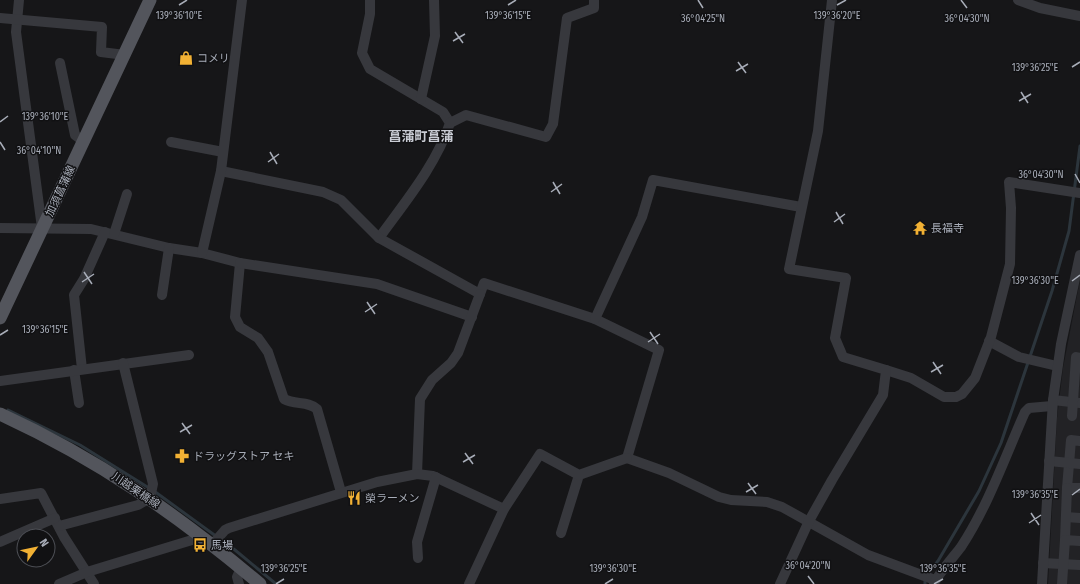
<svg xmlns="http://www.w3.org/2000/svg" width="1080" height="584" font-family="'Fira Sans Condensed','Noto Sans JP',sans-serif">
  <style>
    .built { fill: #222225 }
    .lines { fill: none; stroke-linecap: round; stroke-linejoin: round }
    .stream { stroke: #2c353c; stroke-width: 3 }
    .minor { stroke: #37383d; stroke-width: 10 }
    .major { stroke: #53555c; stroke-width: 13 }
    .ticks { fill: none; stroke: #a8adb8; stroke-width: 1.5 }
    .labels { text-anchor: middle; stroke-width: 3; stroke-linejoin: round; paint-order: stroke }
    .poi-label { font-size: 11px; fill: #a8adb8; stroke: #111113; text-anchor: start }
    .street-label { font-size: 11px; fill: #a8adb8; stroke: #111113 }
    .quarter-label { font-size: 13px; font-weight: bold; fill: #c9ccd4; stroke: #111113 }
    .ticks-label { font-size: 10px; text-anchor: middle; fill: #a8adb8; stroke: #111113; stroke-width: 3; stroke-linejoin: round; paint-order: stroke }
  </style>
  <rect width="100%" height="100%" fill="#161618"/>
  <polygon class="built" points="1080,280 1080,584 1048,584 1057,418 1063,368"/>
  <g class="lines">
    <g class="stream">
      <polyline points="8,410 80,445 149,488"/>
      <polyline points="154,491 235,550 276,584"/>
      <polyline points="925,584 925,578 938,561 979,491 1001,443 1052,291 1069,231 1080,146"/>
    </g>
    <g class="minor">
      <polyline points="19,0 16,32 42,228"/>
      <path d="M 370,0 L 370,14 L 362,53 L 370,69 L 443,112 L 450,123 C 436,165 405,202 379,238"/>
      <polyline points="1018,0 1040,8 1080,16"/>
      <polyline points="0,18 102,27 101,52 125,55"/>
      <polyline points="60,63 75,135 83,141"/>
      <polyline points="421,99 435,36 434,0"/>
      <polyline points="450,123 466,115 546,137 553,124 567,18 594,8 594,0"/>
      <polyline points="171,142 223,152"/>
      <polyline points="221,171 323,192 341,200 379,238 480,294 484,283 595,319 659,350 627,458 669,473 719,497 731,500 767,502 782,507 868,555 935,580"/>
      <path d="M 0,228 L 91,229 L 169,248 L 202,253 L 240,263 L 235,317 L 240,327 L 258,338 L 268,352 L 284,399 C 295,405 308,401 317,409 L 341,492"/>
      <polyline points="114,234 127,194"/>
      <polyline points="202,253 221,171 242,0"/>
      <polyline points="240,263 377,284 472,317"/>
      <polyline points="162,295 169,248"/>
      <polyline points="595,319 642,217 653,180 801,207"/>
      <polyline points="989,341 1019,357 1057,366"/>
      <polyline points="82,369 74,295 84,279 105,232"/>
      <polyline points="74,370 79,403"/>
      <polyline points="886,370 911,378 944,397 956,397 962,394 975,378 991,337 1010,264 1011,208 1009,182 1080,193"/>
      <polyline points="0,381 189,355"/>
      <polyline points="1053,400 1080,403"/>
      <polyline points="1072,416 1076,357 1080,358"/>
      <polyline points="1080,441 1071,440 1067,488 1080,488"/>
      <polyline points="1049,461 1080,464"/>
      <polyline points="417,474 420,399 432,380 451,363 458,353 480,294"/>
      <polyline points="0,499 41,493 64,537 94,584"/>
      <polyline points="1066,517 1080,518"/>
      <polyline points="59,526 138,505 150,498 153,484 123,363"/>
      <polyline points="561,533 579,475"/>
      <polyline points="1065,540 1067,488"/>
      <polyline points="0,542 55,518"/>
      <polyline points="212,545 225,530 229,528 377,482 417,474 433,476 504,509"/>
      <polyline points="418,558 417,542 436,477"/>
      <polyline points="1043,563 1080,565"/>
      <polyline points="59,584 87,572 192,540 198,534"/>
      <polyline points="239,584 237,577 241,568"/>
      <polyline points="469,584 504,509 540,454 579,475 627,458"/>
      <polyline points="780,584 809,521 832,480 883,395 886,370 843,357 835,338 846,278 789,269 818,131 832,0"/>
      <path d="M 934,584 C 935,578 955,555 961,547 C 988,506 1005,457 1025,412 L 1029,408 L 1052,406"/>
      <polyline points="1042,584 1053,400 1061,344 1080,255"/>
      <polyline points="1062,584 1065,540 1080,541"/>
    </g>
    <g class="major">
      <polyline points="0,318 150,0"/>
      <path d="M 0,414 C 98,459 178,515 260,584"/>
    </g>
  </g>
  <path class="ticks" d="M 698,0 L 703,8M 961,0 L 967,8M 179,5 L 187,0M 508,5 L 516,0M 837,5 L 846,0M 455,32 L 463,43M 453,41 L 465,34M 738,62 L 746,73M 1072,67 L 1080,62M 736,71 L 748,64M 1021,92 L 1028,103M 1019,101 L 1031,94M 0,122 L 8,116M 0,142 L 5,150M 270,152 L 277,164M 268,162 L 279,154M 1075,174 L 1080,183M 553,182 L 560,194M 551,192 L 562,184M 836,212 L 843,224M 834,222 L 845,214M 84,272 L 92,284M 1072,281 L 1080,275M 82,282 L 94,274M 367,302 L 375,314M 365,312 L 377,304M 650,332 L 658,344M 0,335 L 8,330M 648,342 L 660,334M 933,362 L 941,374M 931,372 L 943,365M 182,423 L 190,434M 180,432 L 192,425M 465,453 L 473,464M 463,462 L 475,455M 748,483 L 756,494M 746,492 L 758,485M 1072,495 L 1080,489M 1031,513 L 1039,525M 1029,523 L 1041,515M 808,576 L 814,584M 276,584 L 284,579M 605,584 L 613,579M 934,584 L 943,579"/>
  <defs>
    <symbol id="shop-bare" viewBox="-9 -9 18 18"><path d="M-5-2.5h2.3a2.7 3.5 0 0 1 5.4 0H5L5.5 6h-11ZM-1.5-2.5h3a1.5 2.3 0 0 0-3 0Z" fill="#f2b134" stroke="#111113" stroke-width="2.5" paint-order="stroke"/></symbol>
    <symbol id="temple-bare" viewBox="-9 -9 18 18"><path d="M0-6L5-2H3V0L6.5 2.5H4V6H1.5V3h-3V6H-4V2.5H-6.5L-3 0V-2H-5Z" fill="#f2b134" stroke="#111113" stroke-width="2.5" paint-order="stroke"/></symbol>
    <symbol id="pharmacy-bare" viewBox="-9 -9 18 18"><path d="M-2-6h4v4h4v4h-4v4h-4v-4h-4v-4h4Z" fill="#f2b134" stroke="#111113" stroke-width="2.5" paint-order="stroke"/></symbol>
    <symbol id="restaurant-bare" viewBox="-9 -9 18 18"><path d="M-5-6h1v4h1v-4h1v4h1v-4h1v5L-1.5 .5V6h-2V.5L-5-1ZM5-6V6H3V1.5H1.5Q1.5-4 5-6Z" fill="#f2b134" stroke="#111113" stroke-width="2.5" paint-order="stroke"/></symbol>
    <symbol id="bus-bare" viewBox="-9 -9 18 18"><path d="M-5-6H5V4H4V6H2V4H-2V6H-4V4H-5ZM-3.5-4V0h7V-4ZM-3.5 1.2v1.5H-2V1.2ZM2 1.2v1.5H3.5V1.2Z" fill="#f2b134" stroke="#111113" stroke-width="2.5" paint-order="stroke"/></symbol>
  </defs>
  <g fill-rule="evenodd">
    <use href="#shop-bare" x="176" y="48" width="20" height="20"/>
    <use href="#temple-bare" x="910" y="218" width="20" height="20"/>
    <use href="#pharmacy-bare" x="172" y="446" width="20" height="20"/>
    <use href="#restaurant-bare" x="344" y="488" width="20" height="20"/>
    <use href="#bus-bare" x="190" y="535" width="20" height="20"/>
  </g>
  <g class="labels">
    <g class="poi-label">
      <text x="197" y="62">コメリ</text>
      <text x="931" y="232">長福寺</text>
      <text x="193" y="460">ドラッグストア セキ</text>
      <text x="365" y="502">榮ラーメン</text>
      <text x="211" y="549">馬場</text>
    </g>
    <g class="street-label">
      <text transform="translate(60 191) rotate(-65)" y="4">加須菖蒲線</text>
      <text transform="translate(136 490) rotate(34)" y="4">川越栗橋線</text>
    </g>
    <g class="quarter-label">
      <text x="421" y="141">菖蒲町菖蒲</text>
    </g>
  </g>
  <g class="ticks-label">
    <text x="179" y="19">139°36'10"E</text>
    <text x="508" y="19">139°36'15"E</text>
    <text x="837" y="19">139°36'20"E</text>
    <text x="703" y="22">36°04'25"N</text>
    <text x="967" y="22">36°04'30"N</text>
    <text x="1035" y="71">139°36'25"E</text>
    <text x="45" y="120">139°36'10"E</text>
    <text x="39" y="154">36°04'10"N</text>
    <text x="1041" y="178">36°04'30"N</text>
    <text x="1035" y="284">139°36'30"E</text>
    <text x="45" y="333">139°36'15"E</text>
    <text x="1035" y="498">139°36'35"E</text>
    <text x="808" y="569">36°04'20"N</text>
    <text x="284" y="572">139°36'25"E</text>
    <text x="613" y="572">139°36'30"E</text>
    <text x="943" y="572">139°36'35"E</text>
  </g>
  <g transform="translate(36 548) rotate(57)"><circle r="19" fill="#111113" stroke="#4d4f55"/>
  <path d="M0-3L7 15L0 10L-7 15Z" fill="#f2b134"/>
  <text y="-6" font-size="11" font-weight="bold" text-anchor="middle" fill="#a8adb8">N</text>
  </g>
</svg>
